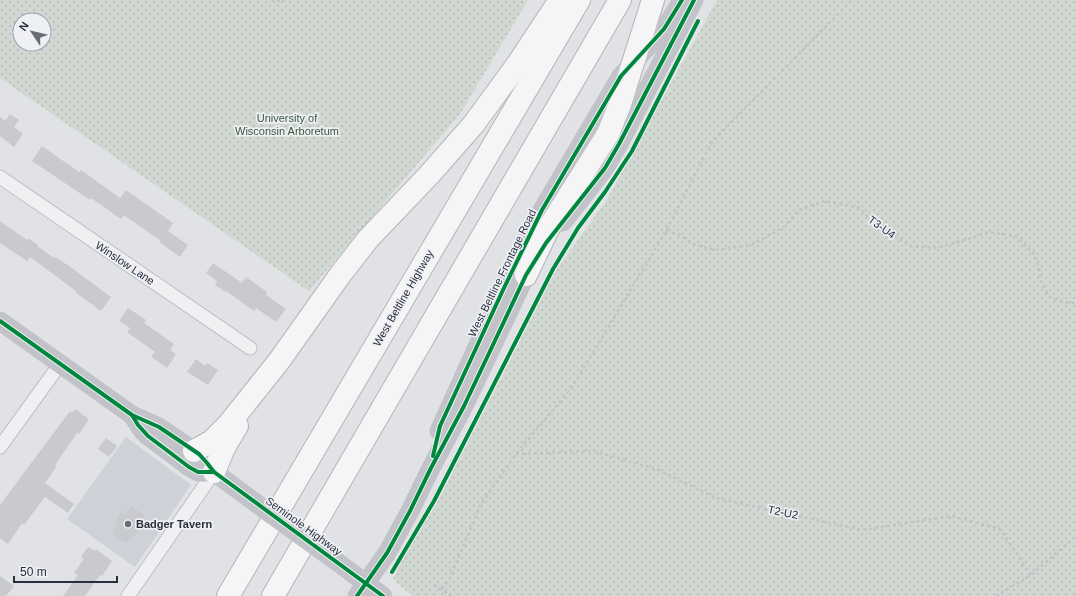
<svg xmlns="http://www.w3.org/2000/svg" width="1076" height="596" font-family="Arial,sans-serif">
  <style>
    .built { fill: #cfd1d8 }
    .park { fill: url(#park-dots); fill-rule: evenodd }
    .building { fill: #c9cacd }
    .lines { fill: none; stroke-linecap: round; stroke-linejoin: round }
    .street-casing { stroke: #bfc0c3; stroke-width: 15 }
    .highway-casing { stroke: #b3b5ba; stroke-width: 24 }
    .path { stroke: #c2c3c9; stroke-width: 2.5; stroke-dasharray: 3 3; stroke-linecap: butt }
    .street { stroke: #f0f0f2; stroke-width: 13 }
    .secondary { stroke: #c2c3c8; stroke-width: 19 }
    .highway { stroke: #f5f5f6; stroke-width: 22 }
    .secondary-bridge { stroke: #c2c3c8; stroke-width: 19 }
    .cycleway-casing { stroke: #eef0f5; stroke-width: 6 }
    .cycleway { stroke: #00873e; stroke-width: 4 }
    .poi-dot { fill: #696d78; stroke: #eef0f5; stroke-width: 1.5 }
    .labels { text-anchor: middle; stroke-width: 3.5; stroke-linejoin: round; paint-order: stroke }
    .park-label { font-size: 11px; fill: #395738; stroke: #eef0f5 }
    .street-label { font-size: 11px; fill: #292e3d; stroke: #eef0f5 }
    .poi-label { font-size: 11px; font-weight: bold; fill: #292e3d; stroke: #eef0f5; text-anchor: start }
  </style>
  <defs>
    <pattern id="park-dots" width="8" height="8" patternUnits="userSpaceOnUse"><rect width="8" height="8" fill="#d0d8d1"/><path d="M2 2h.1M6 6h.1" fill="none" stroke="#b3bab4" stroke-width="1.8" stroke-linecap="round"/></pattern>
  </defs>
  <rect width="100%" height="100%" fill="#e1e2e5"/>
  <polygon class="built" points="126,437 191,485 135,567 67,519"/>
  <g class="park">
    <path d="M 0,0 L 528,0 L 460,114 L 309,291 L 0,78 ZM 20,20 L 44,20 L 44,44 L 20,44 Z"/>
    <polygon points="717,0 1076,0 1076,596 413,596 397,583 393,578 397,573 397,566 437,503 555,272 606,201"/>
  </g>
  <g class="building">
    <polygon points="10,114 19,120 14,127 23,134 14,147 0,136 0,117 5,121"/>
    <polygon points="42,146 79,172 81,170 120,198 126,190 173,223 168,231 188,245 180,257 159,242 161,241 124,215 121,219 91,198 90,200 32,161"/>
    <polygon points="0,221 27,240 28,238 38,245 37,246 54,258 55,257 69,266 111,297 101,311 75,292 76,291 30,257 27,261 0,243"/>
    <polygon points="213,263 242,283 246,277 267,292 266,295 286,309 276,322 256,308 254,311 226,291 225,292 215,285 217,281 206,273"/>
    <polygon points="128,308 146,320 144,323 174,344 170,350 176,354 167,368 151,357 155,352 127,332 130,328 119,321"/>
    <polygon points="196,359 205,366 207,363 218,370 208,385 187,372"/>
    <polygon points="75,409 89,419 79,434 77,433 55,465 57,466 45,483 74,504 68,513 45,497 24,525 22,523 8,544 0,538 0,505 70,411 72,413"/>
    <polygon points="106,438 117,446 109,457 98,449"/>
    <polygon points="131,506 144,515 139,522 142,525 134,537 132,535 126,543 112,534 118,525 114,523 121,512 125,515"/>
    <polygon points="88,547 95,551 96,549 112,561 102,576 100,575 85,596 63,596 78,575 74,573 84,559 81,557"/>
    <polygon points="0,576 14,586 6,596 0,596"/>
  </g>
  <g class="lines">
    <defs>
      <g id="street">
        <polyline points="0,177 250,348"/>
        <polyline points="0,447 60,364"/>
        <polyline points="128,596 214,472"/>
      </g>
      <g id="highway">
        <polyline points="526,275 548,229 608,134 620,104 653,0"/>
        <polyline points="194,451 212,441 228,425 279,361 340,275 368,239 429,175 473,125 517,65 560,0"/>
        <polyline points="214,472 224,448 237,426"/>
        <polyline points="228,596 579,0"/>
        <polyline points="273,596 620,0"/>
      </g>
    </defs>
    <use href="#street" class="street-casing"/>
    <use href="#highway" class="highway-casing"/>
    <g class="path">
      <polyline points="271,0 275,1 285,0"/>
      <polyline points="666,231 678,234 695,245 715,250 751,245 784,227 799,210 825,201 860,208 870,220 910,246 937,248 968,239 988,232 1016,236 1035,255 1039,267 1041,283 1050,297 1063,302 1076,303"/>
      <polyline points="516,454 594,451 659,470 716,498 862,530 952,516 1000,529 1031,575"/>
      <polyline points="434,585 451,596"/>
      <polyline points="442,589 449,580 481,504 516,454 573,386 666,231 712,142 852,0"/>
      <polyline points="996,596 1031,575 1076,536"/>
    </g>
    <use href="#street" class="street"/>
    <g class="secondary">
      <polyline points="563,222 605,168 619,144 694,0"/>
      <polyline points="0,321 132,415 159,427 199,454 207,463 214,472 264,509"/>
      <polyline points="134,418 141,429 148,436 189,467 198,472 214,472"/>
      <polyline points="439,431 503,290 542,210 621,76 664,29 680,4"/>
      <polyline points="332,558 383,596"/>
      <polyline points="357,596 387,553 410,511 431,468 464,406 526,275 533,263"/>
    </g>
    <use href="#highway" class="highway"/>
    <polyline class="secondary-bridge" points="264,509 332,558"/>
    <defs>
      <g id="cycleway">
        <polyline points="0,321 132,415 159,427 199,454 207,463 214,472 383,596"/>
        <polyline points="132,415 138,425 148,436 189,467 198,472 214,472"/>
        <polyline points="433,456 440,426 503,290 542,210 621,76 664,29 682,0"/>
        <polyline points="392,572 434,501 553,269 578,228 605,192 632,151 698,21"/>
        <polyline points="357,596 387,553 410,511 431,468 464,406 526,275 546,243 605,168 619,144 694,0"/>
      </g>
    </defs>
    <use href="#cycleway" class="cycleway-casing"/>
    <use href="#cycleway" class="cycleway"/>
  </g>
  <circle class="poi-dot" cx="128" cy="524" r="4"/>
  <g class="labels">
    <g class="park-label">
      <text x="287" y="122">University of<tspan x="287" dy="13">Wisconsin Arboretum</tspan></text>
    </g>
    <g class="street-label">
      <text transform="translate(882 227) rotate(36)" y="4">T3-U4</text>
      <text transform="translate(125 263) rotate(34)" y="4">Winslow Lane</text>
      <text transform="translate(502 273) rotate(-64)" y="4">West Beltline Frontage Road</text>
      <text transform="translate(403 298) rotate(-60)" y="4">West Beltline Highway</text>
      <text transform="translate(783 512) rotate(12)" y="4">T2-U2</text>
      <text transform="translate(304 526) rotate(36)" y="4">Seminole Highway</text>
    </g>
    <g class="poi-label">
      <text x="136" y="528">Badger Tavern</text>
    </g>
  </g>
  <g transform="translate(32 32) rotate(305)"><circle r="19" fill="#eef0f5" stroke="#9fa2ab"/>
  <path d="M0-3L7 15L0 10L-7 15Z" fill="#696d78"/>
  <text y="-6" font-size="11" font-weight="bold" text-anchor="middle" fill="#292e3d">N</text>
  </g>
  <path d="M14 576v6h103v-6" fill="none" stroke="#292e3d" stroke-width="2"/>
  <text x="20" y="576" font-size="12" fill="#292e3d" stroke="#eef0f5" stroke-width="3" paint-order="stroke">50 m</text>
</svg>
